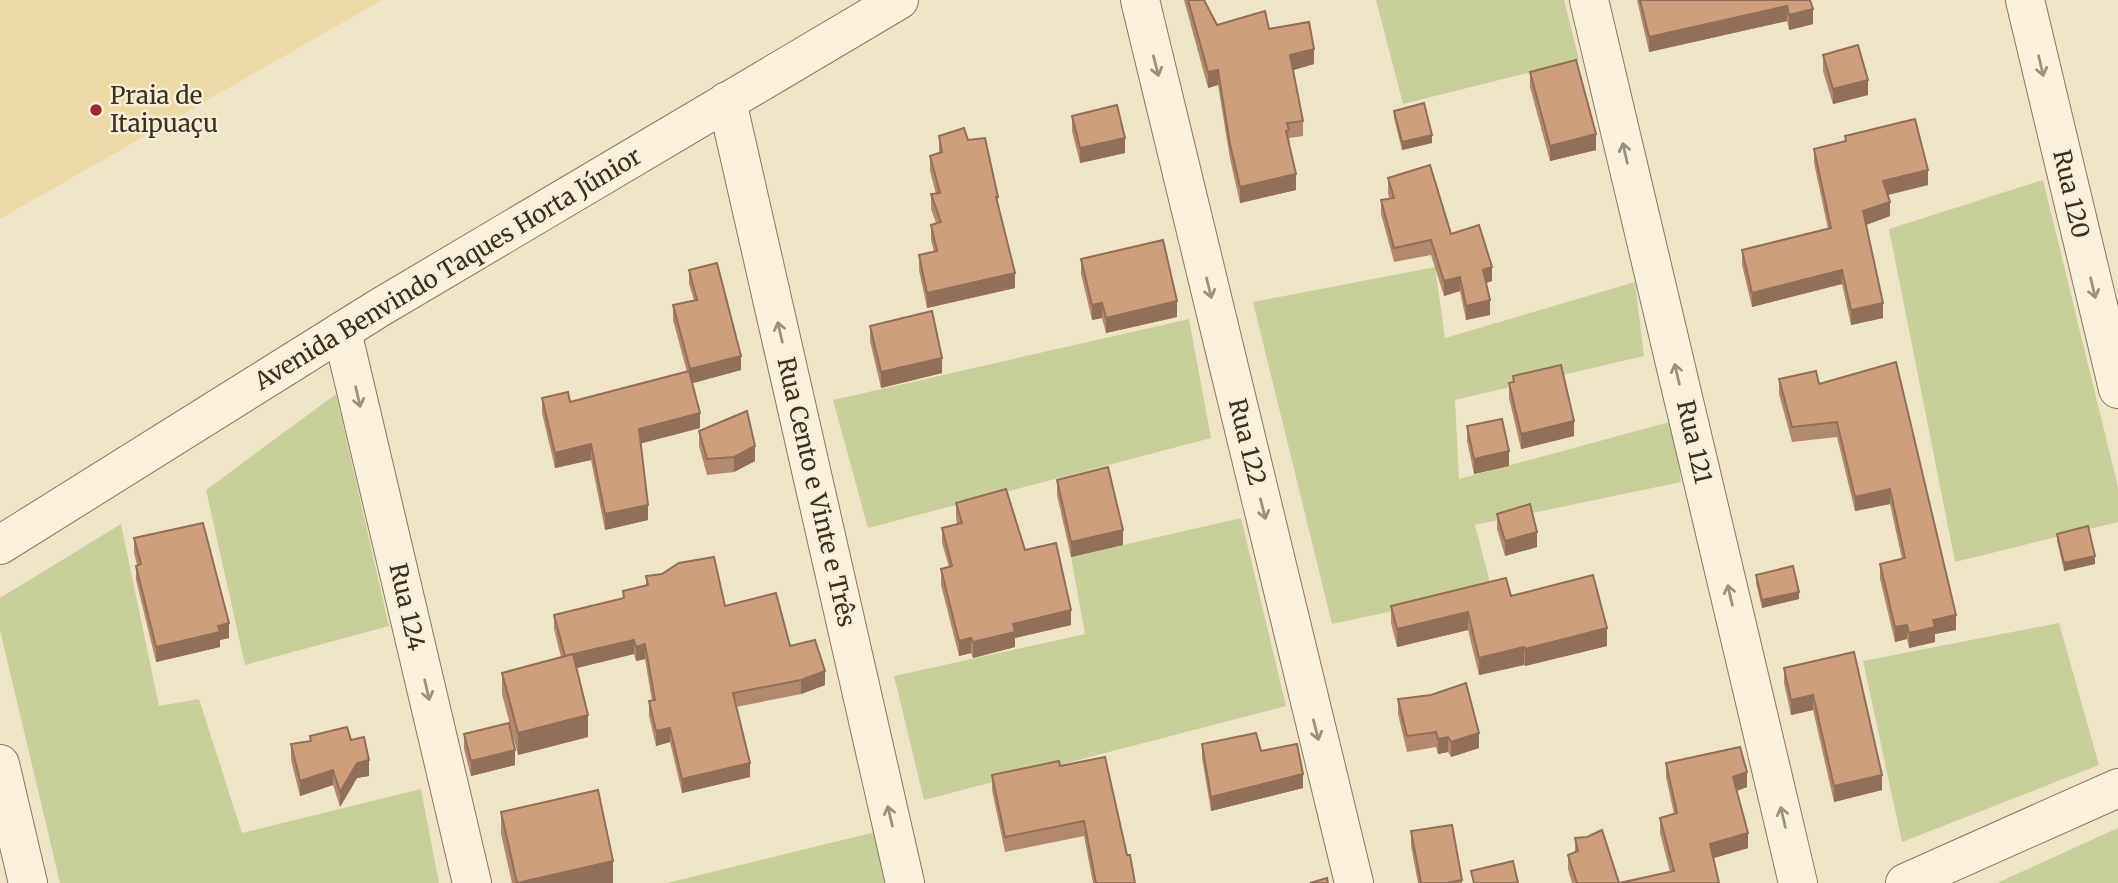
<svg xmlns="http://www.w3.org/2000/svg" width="2118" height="883" font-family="Merriweather,serif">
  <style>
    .green { fill: #c9cf9b }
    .sand { fill: #ecd9a5 }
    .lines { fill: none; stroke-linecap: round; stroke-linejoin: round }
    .minor-casing { stroke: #8d765c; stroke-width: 40 }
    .minor { stroke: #faf1dc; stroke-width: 38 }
    .wall { fill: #b2896c }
    .shaded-wall { fill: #916f58 }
    .building { fill: #cf9f7d; stroke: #916f58; stroke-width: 2 }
    .oneway { stroke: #9c907e }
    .poi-dot { fill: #9e2a2b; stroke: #f7eed8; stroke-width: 2.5 }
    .labels { text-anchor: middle; stroke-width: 5; stroke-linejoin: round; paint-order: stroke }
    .poi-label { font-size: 24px; fill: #3d2e20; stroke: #f7eed8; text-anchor: start }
    .street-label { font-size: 24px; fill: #3d2e20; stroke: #f7eed8 }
  </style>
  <rect width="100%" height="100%" fill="#f0e4c8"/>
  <g class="green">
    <polygon points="1376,0 1564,0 1579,60 1403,104"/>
    <polygon points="2043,180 2118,487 2118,522 1955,562 1889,229"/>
    <polygon points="1435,267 1445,338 1635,282 1644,356 1455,400 1459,479 1673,421 1681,482 1475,525 1492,590 1332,624 1253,302"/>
    <polygon points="1189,319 1211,438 868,528 833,400"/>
    <polygon points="336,394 389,626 245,665 206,490"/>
    <polygon points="1241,518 1286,706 924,800 894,676 1085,634 1071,557"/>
    <polygon points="121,524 159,706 199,699 242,833 421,789 439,883 60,883 0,630 0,598"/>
    <polygon points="2059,623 2099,765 1902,842 1863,661"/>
    <polygon points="2118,828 2118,883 1997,883"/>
    <polygon points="875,832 886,883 667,883"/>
  </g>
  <polygon class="sand" points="0,0 382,0 0,219"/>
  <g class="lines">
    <defs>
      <g id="minor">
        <polyline points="1140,0 1354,883"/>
        <polyline points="1589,0 1798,883"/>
        <polyline points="2025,0 2118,389"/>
        <polyline points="727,101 905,883"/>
        <polyline points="342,331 472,883"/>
        <polyline points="0,545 379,308 899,0"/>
        <polyline points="0,764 28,883"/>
        <polyline points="1905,883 2118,788"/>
      </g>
    </defs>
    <use href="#minor" class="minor-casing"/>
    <use href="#minor" class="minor"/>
  </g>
  <g class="wall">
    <polygon points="1184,0 1204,0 1217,25 1269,29 1314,64 1293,70 1303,121 1303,136 1289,138 1296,190 1240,203 1230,159 1218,85 1208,88"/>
    <polygon points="1637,0 1810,0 1813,24 1789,30 1787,21 1649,52"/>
    <polygon points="1823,55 1868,95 1833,104 1823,71"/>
    <polygon points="1530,72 1596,150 1550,161 1530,87"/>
    <polygon points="1394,111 1432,143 1402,150 1394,118"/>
    <polygon points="1072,116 1125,153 1080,163 1072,131"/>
    <polygon points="939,136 968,140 998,197 998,206 1015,288 927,308 919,270 919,255 934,252 931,240 931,225 936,223 931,209 931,194 936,194 930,171 930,156 939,153"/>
    <polygon points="1845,136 1928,185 1888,195 1890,216 1866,225 1883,318 1851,325 1842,284 1752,307 1742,265 1742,250 1828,229 1814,163 1814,149 1845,141"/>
    <polygon points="1388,178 1451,234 1492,281 1486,283 1490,315 1466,320 1460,291 1444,296 1431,255 1394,262 1381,214 1381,200 1389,198 1388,193"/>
    <polygon points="1081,259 1177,317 1106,333 1102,318 1092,320 1081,274"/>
    <polygon points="689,270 741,370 692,383 700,428 641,443 648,520 605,530 591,460 555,468 542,413 542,398 570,402 687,372 673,320 673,305 694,300 689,284"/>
    <polygon points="870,326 942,373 881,388 870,341"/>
    <polygon points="1896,362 1956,630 1935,634 1935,642 1909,648 1907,639 1895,642 1880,579 1880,564 1902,559 1890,504 1855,511 1837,437 1792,442 1779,394 1779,379 1819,384"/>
    <polygon points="1513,376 1574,436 1521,449 1509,398 1509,383 1513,382"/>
    <polygon points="1467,426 1509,466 1474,474 1467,441"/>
    <polygon points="699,431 755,461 734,472 707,475 699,446"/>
    <polygon points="1057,480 1123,545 1071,557 1057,495"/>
    <polygon points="956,503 1025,550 1071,625 1015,638 1015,647 973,658 971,653 959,656 941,585 941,569 949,567 942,543 942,528 957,524 956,518"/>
    <polygon points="1497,514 1537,547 1505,556 1497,529"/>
    <polygon points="2057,534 2095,564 2064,571 2057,541"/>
    <polygon points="134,538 229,638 220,640 220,647 156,662 136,580 136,566 137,565 134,553"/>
    <polygon points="1756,575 1799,599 1762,608 1756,583"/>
    <polygon points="646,576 725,606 790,646 825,685 801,694 736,707 750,777 682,793 670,742 656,746 649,716 649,701 652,701 645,659 636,661 634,654 576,668 588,737 518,755 502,694 502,673 561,657 554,629 554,615 623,598 623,591 646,585"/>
    <polygon points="1511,596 1607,646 1525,666 1524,665 1479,675 1468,630 1397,647 1391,623 1391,606"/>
    <polygon points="1854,652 1882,790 1834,802 1813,710 1791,715 1784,683 1784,668"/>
    <polygon points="1398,699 1479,748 1451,757 1448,752 1438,754 1436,747 1407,752 1398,714"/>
    <polygon points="464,734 515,765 471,776 464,749"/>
    <polygon points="310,736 351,740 369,776 357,778 340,807 333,785 300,796 291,760 291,744 310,741"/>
    <polygon points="1202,744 1261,751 1303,788 1211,811 1202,758"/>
    <polygon points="1666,763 1747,787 1737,791 1748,848 1714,858 1719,883 1572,883 1568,869 1568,855 1575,852 1575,838 1619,883 1670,872 1660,833 1660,818 1674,814 1666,777"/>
    <polygon points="1060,766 1127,855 1135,883 1093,883 1084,836 1005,852 992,790 992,775"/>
    <polygon points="501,812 613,883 512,883 501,834"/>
    <polygon points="1411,831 1462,880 1462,883 1418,883 1411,846"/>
  </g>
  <g class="shaded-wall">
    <polygon points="1787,6 1787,21 1649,52 1649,37"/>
    <polygon points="1813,9 1813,24 1789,30 1789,15"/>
    <polygon points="1314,49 1314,64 1290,71 1290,55"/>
    <polygon points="1218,70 1218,85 1208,88 1208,72"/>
    <polygon points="1868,80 1868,95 1833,104 1833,89"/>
    <polygon points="1596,134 1596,150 1550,161 1550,146"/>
    <polygon points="1432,135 1432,143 1402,150 1402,142"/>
    <polygon points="1125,138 1125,153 1080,163 1080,148"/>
    <polygon points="1928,170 1928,185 1883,196 1883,181"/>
    <polygon points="1296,174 1296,190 1240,203 1240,187"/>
    <polygon points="1890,202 1890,216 1863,226 1863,211"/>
    <polygon points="1492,267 1492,281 1483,284 1483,270"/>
    <polygon points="1842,270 1842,284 1752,307 1752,293"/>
    <polygon points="1015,273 1015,288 927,308 927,293"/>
    <polygon points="1460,277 1460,291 1444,296 1444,281"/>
    <polygon points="1490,300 1490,315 1466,320 1466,306"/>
    <polygon points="1177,301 1177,317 1106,333 1106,318"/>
    <polygon points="1102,303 1102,318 1092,320 1092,305"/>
    <polygon points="1883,303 1883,318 1851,325 1851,310"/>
    <polygon points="741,356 741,370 690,384 690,369"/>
    <polygon points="942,358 942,373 881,388 881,372"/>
    <polygon points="700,413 700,428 639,444 639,429"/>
    <polygon points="1574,421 1574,436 1521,449 1521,434"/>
    <polygon points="591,444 591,460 555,468 555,453"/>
    <polygon points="755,446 755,461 734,472 734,457"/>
    <polygon points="1509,451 1509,466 1474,474 1474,459"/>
    <polygon points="1890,489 1890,504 1855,511 1855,497"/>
    <polygon points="648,505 648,520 605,530 605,514"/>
    <polygon points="1123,530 1123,545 1071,557 1071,542"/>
    <polygon points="1537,532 1537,547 1505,556 1505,541"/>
    <polygon points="2095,556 2095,564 2064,571 2064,563"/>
    <polygon points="1799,592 1799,599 1762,608 1762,600"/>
    <polygon points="1071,610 1071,625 1015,638 1015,647 973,658 973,642 1013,624"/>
    <polygon points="1468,612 1468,630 1397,647 1397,629"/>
    <polygon points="1956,615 1956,630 1935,634 1935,642 1909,648 1909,633 1933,620"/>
    <polygon points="229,623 229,638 220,640 220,647 156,662 156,647"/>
    <polygon points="1907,625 1907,639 1895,642 1895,627"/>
    <polygon points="1607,628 1607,646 1525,666 1525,649"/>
    <polygon points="971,638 971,653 959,656 959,641"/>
    <polygon points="634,640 634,654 565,671 565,656"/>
    <polygon points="645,644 645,659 636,661 636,647"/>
    <polygon points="1524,647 1524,665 1479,675 1479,658"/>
    <polygon points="825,671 825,685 801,694 801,680"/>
    <polygon points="1813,695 1813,710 1791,715 1791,700"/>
    <polygon points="588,715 588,737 518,755 518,733"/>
    <polygon points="670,728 670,742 656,746 656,731"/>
    <polygon points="1479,733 1479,748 1451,757 1451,742"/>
    <polygon points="1448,737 1448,752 1438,754 1438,739"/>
    <polygon points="515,750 515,765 471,776 471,761"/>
    <polygon points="369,760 369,776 357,778 340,807 340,792 357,763"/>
    <polygon points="750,763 750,777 682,793 682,779"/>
    <polygon points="333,770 333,785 300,796 300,781"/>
    <polygon points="1747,772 1747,787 1733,792 1733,777"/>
    <polygon points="1303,774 1303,788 1211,811 1211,797"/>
    <polygon points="1882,775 1882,790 1834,802 1834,786"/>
    <polygon points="1748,833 1748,848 1710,859 1710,844"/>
    <polygon points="613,861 613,883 517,883"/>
  </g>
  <g class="building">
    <polygon points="1188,0 1204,0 1217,25 1265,11 1269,29 1309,22 1314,49 1290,55 1303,121 1287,123 1289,130 1286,131 1296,174 1240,187 1230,144 1218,70 1208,72"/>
    <polygon points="1640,0 1810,0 1813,9 1789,15 1787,6 1649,37"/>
    <polygon points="1858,45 1868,80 1833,89 1823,55"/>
    <polygon points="1576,60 1596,134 1550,146 1530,72"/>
    <polygon points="1424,103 1432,135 1402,142 1394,111"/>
    <polygon points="1117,105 1125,138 1080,148 1072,116"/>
    <polygon points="1915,119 1928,170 1883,181 1890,202 1863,211 1883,303 1851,310 1842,270 1752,293 1742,250 1831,228 1814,149 1846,141 1845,136"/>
    <polygon points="964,128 968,140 985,138 998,197 996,197 1015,273 927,293 919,255 937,251 931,225 941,222 931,194 940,193 930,156 942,152 939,136"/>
    <polygon points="1430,165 1451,234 1479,225 1492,267 1483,270 1490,300 1466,306 1460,277 1444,281 1431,240 1394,248 1381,200 1394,198 1388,178"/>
    <polygon points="1163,240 1177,301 1106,318 1102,303 1092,305 1081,259"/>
    <polygon points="717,263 741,356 690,369 673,305 697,300 689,270"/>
    <polygon points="932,311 942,358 881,372 870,326"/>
    <polygon points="1896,362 1956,615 1933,620 1935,627 1909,633 1907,625 1895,627 1880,564 1905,558 1890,489 1855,497 1837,422 1792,427 1779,379 1816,371 1819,384"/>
    <polygon points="1561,365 1574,421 1521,434 1509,383 1514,382 1513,376"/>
    <polygon points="689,371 700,413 639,429 648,505 605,514 591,444 555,453 542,398 568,392 570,402"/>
    <polygon points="747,411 755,446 734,457 707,459 699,431"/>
    <polygon points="1502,419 1509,451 1474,459 1467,426"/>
    <polygon points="1108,467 1123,530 1071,542 1057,480"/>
    <polygon points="1006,489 1025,550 1056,543 1071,610 1013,624 1015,632 973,642 971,638 959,641 941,569 952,566 942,528 962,523 956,503"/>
    <polygon points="1530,504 1537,532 1505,541 1497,514"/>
    <polygon points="203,523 229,623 218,626 220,632 156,647 136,566 141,564 134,538"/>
    <polygon points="2088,526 2095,556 2064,563 2057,534"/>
    <polygon points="714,557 725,606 776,593 790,646 815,640 825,671 801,680 733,693 750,763 682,779 670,728 656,731 649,701 655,700 645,644 636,647 634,640 565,656 554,615 624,598 623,591 648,585 646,576 662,574 679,563"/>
    <polygon points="1793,566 1799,592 1762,600 1756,575"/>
    <polygon points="1593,575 1607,628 1525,649 1524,647 1479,658 1468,612 1397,629 1391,606 1506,578 1511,596"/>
    <polygon points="1854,652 1882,775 1834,786 1813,695 1791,700 1784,668"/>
    <polygon points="573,654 588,715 518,733 502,673"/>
    <polygon points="1466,683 1479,733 1451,742 1448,737 1438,739 1436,732 1407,736 1398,699 1431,695"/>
    <polygon points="509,723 515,750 471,761 464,734"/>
    <polygon points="347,727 351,740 364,737 369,760 357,763 340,792 333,770 300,781 291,744 311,741 310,736"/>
    <polygon points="1256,733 1261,751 1297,744 1303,774 1211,797 1202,744"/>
    <polygon points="1740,747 1747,772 1733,777 1748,833 1710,844 1719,883 1577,883 1568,855 1578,851 1575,838 1587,837 1602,830 1619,883 1674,871 1660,818 1677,813 1666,763"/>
    <polygon points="1105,757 1127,855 1130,855 1135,883 1096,883 1084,821 1005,837 992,775 1059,761 1060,766"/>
    <polygon points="598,790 613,861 517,883 501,812"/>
    <polygon points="1452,825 1462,880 1447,883 1421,883 1411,831"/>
    <polygon points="1513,861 1518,883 1474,883 1471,871"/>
    <polygon points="1327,878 1328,883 1310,883"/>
  </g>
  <defs><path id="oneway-shaft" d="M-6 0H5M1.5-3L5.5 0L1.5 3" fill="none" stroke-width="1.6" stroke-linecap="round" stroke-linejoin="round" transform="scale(1.75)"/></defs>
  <g class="oneway">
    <use href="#oneway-shaft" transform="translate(1156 66) rotate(76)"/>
    <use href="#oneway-shaft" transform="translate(2041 66) rotate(77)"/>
    <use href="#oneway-shaft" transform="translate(1625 153) rotate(-103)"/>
    <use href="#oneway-shaft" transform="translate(1209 288) rotate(76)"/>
    <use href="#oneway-shaft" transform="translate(2093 288) rotate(77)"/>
    <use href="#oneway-shaft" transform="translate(780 332) rotate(-103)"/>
    <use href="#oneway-shaft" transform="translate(1677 374) rotate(-103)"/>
    <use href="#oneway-shaft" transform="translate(358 397) rotate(77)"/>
    <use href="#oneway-shaft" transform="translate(1263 509) rotate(76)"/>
    <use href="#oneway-shaft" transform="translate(1730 595) rotate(-103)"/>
    <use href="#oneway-shaft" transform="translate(427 690) rotate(77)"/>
    <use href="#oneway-shaft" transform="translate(1316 730) rotate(76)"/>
    <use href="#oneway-shaft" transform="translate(890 816) rotate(-103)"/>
    <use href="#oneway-shaft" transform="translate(1783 817) rotate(-103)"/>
  </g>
  <circle class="poi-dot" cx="96" cy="110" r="7"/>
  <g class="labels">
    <g class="poi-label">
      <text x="110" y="104">Praia de<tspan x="110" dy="28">Itaipuaçu</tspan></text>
    </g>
    <g class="street-label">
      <text transform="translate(2071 194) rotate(77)" y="8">Rua 120</text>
      <text transform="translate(448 269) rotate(-31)" y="8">Avenida Benvindo Taques Horta Júnior</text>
      <text transform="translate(1247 442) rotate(76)" y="8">Rua 122</text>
      <text transform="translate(1694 442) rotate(77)" y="8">Rua 121</text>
      <text transform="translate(816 492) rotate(77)" y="8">Rua Cento e Vinte e Três</text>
      <text transform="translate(407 607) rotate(77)" y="8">Rua 124</text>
    </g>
  </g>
</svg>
